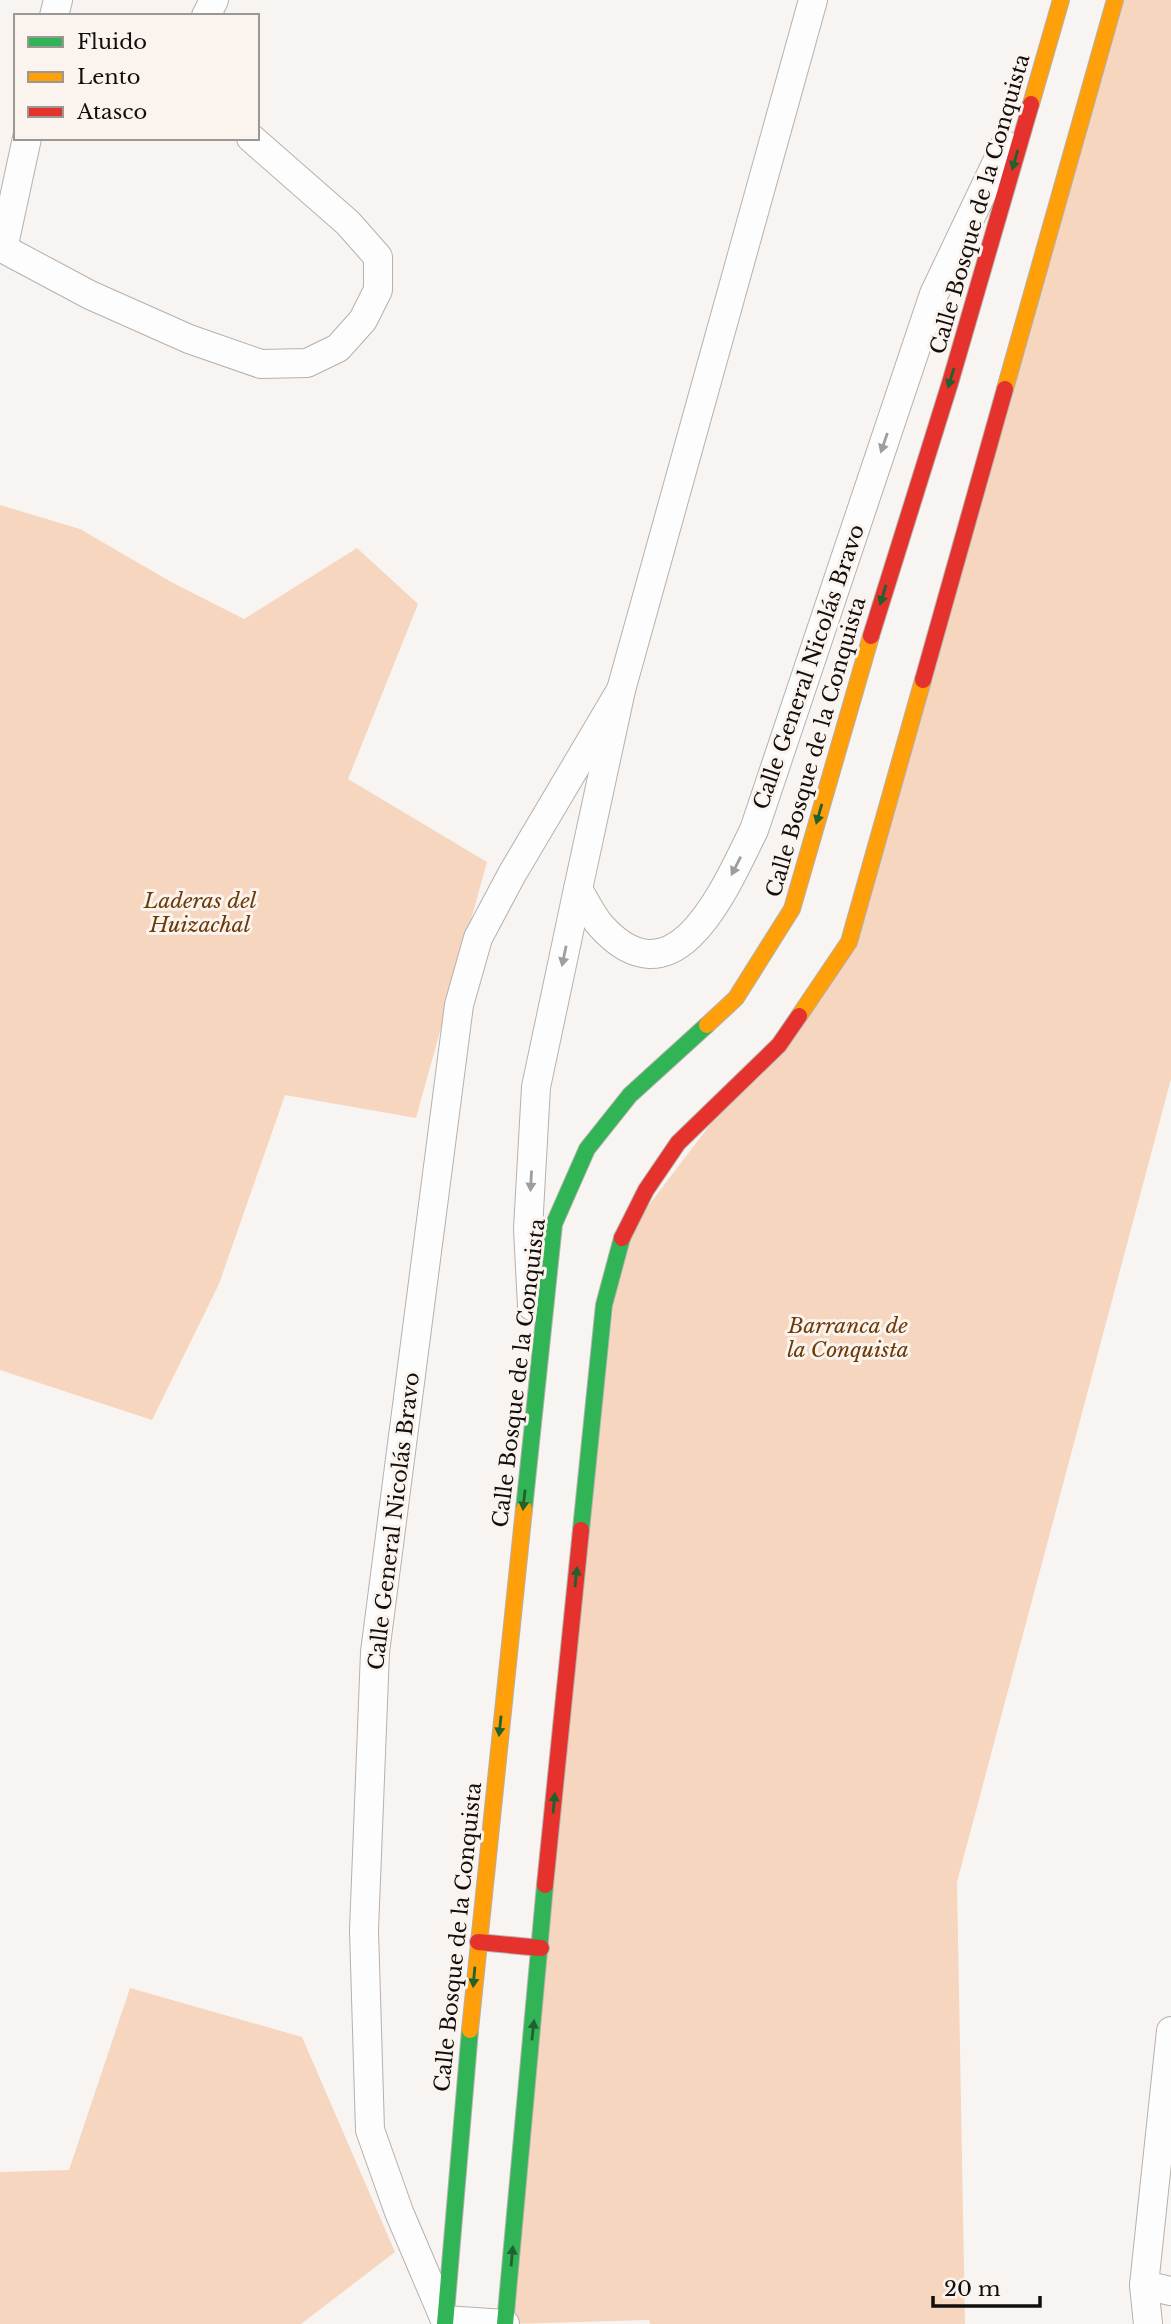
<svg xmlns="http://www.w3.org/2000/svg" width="1171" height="2324" font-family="'Libre Baskerville',serif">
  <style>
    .green { fill: #f6d6be }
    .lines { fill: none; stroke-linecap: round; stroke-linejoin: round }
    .street-casing { stroke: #b4b1ae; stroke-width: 30 }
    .fast-casing { stroke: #b4b1ae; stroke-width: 18 }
    .slow-casing { stroke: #b4b1ae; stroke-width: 18 }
    .jam-casing { stroke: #b4b1ae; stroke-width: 18 }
    .street { stroke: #fefdfd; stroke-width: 28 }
    .fast { stroke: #30b455; stroke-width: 16 }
    .slow { stroke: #ff9f0a; stroke-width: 16 }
    .jam { stroke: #e5322d; stroke-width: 16 }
    .oneway { fill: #206130 }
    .oneway2 { fill: #9f9d9d }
    .labels { text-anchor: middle; stroke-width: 6; stroke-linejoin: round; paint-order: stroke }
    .street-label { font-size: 21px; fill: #110e0c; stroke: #fbf3ee }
    .park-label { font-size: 21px; font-style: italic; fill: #6c3a07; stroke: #fbf3ee }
  </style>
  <rect width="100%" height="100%" fill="#f8f4f1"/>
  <g class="green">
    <polygon points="1113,0 1171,0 1171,1079 957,1882 965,2324 650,2324 649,2320 505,2324 620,1243 849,942"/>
    <polygon points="0,505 80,529 173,583 244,619 357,548 418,604 348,779 487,862 416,1118 285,1095 219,1284 152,1420 0,1370"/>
    <polygon points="130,1988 302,2037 395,2252 301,2324 0,2324 0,2172 69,2170"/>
  </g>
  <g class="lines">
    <defs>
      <g id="street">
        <polyline points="54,16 58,0"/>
        <polyline points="206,16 214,0"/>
        <polyline points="0,247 90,295 189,339 261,364 307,363 338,348 363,320 378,290 378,257 348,223 251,138"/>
        <polyline points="3,249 27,138"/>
        <path d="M 578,889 C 585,901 592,916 601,926 C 676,1009 726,886 754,830 L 934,294 L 1005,145"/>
        <polyline points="532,1306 528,1229 536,1087 578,889 621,690 813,0"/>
        <polyline points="1144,2285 1171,2291"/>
        <polyline points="505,2324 445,2320 399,2212 370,2130 364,1930 375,1652 459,1005 478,938 512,874 621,690"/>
        <polyline points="1148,2324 1144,2285 1171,2031"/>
      </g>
      <g id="fast">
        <polyline points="524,1509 554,1224 587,1149 630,1095 707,1025"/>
        <polyline points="581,1530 604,1305 622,1238"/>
        <polyline points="445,2324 470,2030"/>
        <polyline points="505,2324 545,1885"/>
      </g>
      <g id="slow">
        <polyline points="1031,104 1061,0"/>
        <polyline points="1005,389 1115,0"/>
        <polyline points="799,1016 849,942 923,680"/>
        <polyline points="707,1025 736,998 792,909 871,636"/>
        <polyline points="470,2030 524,1509"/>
      </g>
      <g id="jam">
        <polyline points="871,636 950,383 1031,104"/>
        <polyline points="923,680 1005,389"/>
        <polyline points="622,1238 646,1190 678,1143 779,1045 799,1016"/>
        <polyline points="545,1885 581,1530"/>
        <polyline points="478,1942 541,1948"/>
      </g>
    </defs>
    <use href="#street" class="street-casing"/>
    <use href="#fast" class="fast-casing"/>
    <use href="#slow" class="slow-casing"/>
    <use href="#jam" class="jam-casing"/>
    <use href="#street" class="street"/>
    <use href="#fast" class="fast"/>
    <use href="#slow" class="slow"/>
    <use href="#jam" class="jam"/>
  </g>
  <defs><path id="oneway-solid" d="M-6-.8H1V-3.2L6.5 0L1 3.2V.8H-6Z" transform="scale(1.75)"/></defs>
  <g class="oneway">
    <use href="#oneway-solid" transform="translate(1015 160) rotate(106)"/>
    <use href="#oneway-solid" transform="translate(951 378) rotate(107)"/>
    <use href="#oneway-solid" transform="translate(883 595) rotate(107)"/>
    <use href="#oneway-solid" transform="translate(819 814) rotate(106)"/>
    <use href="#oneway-solid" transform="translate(524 1500) rotate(96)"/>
    <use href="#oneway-solid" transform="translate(576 1577) rotate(-84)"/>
    <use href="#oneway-solid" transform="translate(500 1726) rotate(96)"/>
    <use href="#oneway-solid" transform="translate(554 1803) rotate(-85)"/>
    <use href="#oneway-solid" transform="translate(474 1977) rotate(95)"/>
    <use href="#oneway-solid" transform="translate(533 2030) rotate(-84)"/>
    <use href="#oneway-solid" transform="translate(512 2256) rotate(-85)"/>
  </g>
  <g class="oneway2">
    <use href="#oneway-solid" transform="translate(884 443) rotate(109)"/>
    <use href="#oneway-solid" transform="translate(736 866) rotate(117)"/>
    <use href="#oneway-solid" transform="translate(564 956) rotate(102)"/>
    <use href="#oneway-solid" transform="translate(531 1181) rotate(93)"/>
  </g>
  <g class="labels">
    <g class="street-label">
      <text transform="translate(980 204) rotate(-74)" y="7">Calle Bosque de la Conquista</text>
      <text transform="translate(809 667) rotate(-71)" y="7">Calle General Nicolás Bravo</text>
      <text transform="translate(816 747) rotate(-74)" y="7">Calle Bosque de la Conquista</text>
      <text transform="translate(519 1373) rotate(-83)" y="7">Calle Bosque de la Conquista</text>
      <text transform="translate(394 1521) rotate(-83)" y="7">Calle General Nicolás Bravo</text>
      <text transform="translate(458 1937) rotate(-84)" y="7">Calle Bosque de la Conquista</text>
    </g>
    <g class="park-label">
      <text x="200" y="908">Laderas del<tspan x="200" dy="24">Huizachal</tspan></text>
      <text x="848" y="1333">Barranca de<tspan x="848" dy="24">la Conquista</tspan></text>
    </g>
  </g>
  <rect x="14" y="14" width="245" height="126" fill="#fbf3ee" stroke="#9d9794" stroke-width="2"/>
  <rect x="28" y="37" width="35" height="10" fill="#30b455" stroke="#9d9794" stroke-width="2"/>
  <text x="77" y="49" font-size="21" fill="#110e0c">Fluido</text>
  <rect x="28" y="72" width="35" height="10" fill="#ff9f0a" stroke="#9d9794" stroke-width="2"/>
  <text x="77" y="84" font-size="21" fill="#110e0c">Lento</text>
  <rect x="28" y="107" width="35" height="10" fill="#e5322d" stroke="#9d9794" stroke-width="2"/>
  <text x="77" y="119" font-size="21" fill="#110e0c">Atasco</text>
  <path d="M933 2296v10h107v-10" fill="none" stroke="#110e0c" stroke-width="3.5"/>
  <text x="944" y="2296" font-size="21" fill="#110e0c" stroke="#fbf3ee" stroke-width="5" paint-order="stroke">20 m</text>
</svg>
